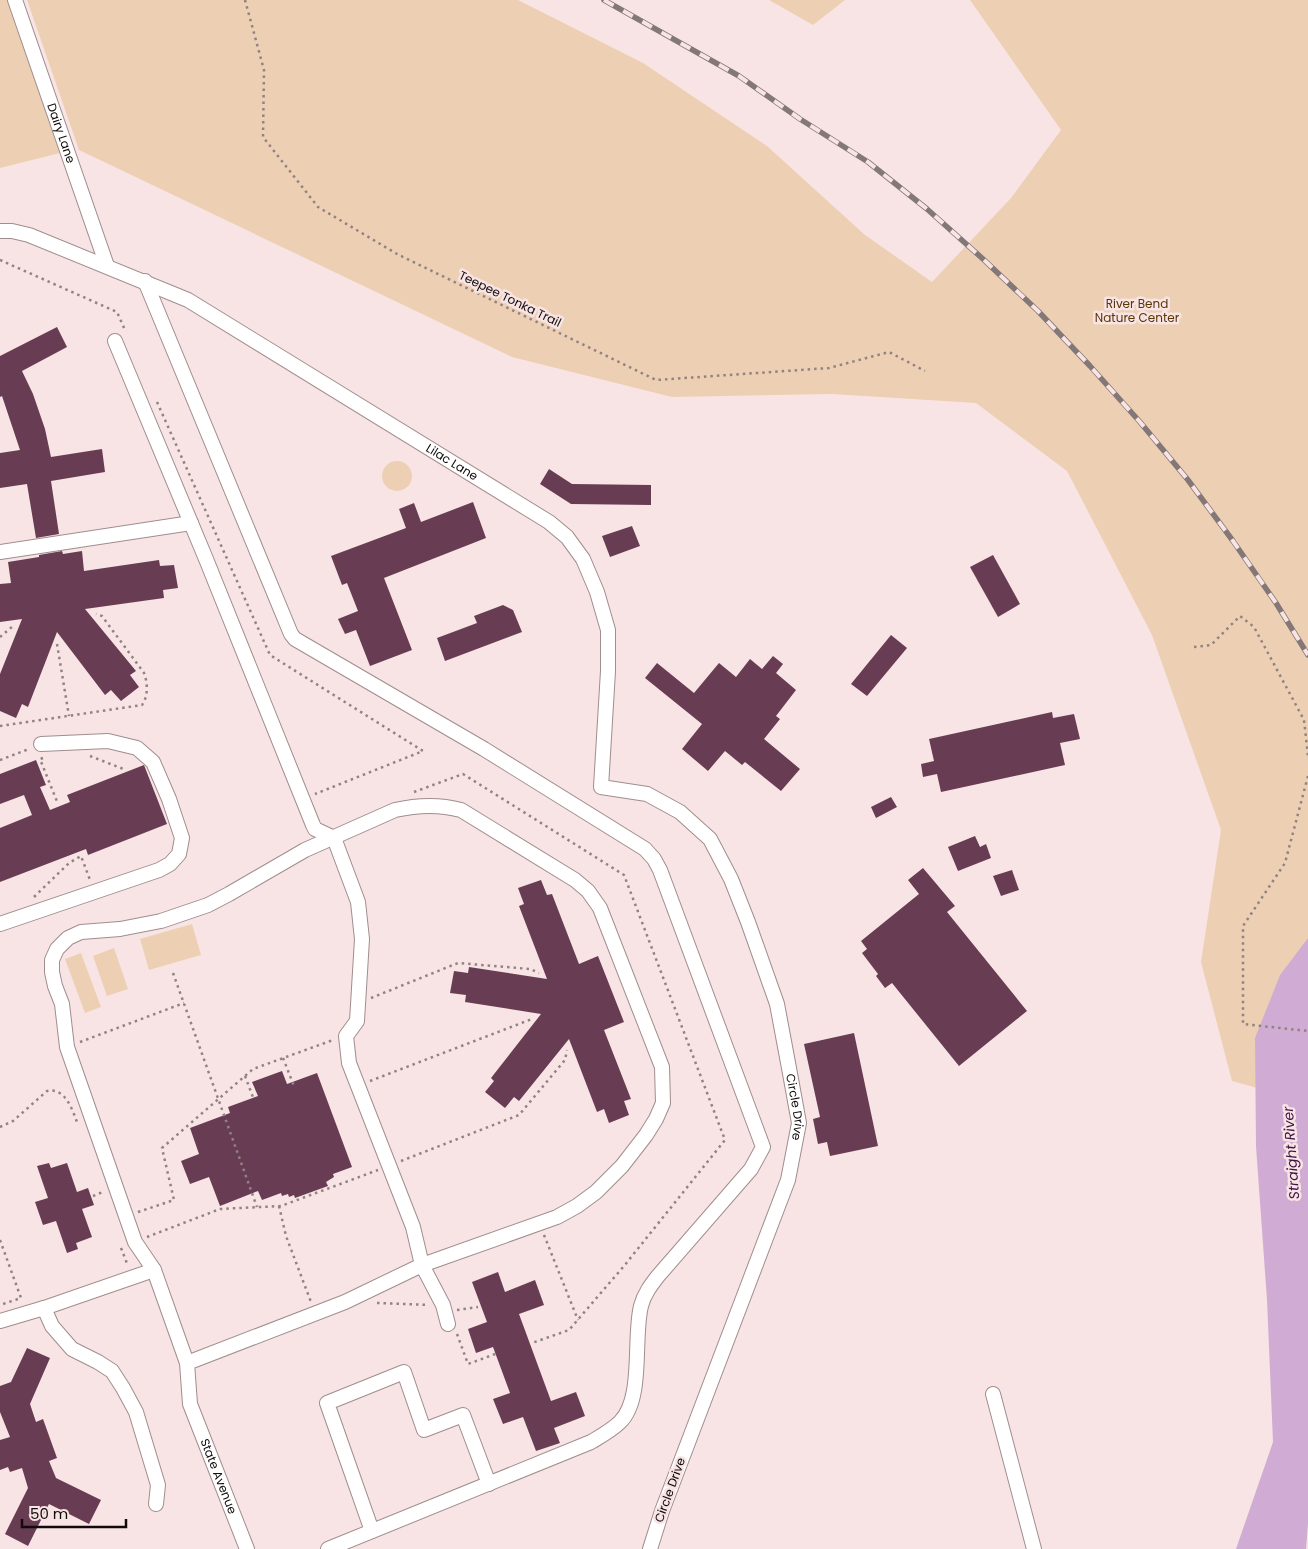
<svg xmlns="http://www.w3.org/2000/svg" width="1308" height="1549" font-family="Poppins,sans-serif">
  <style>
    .green { fill: #edd0b3 }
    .water { fill: #d0acd4 }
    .building { fill: #683d53 }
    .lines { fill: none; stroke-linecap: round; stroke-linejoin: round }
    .minor-casing { stroke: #a08d8e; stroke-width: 16 }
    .path { stroke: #918383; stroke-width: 2.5; stroke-dasharray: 2.5 4; stroke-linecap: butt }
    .minor { stroke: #fff; stroke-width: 14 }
    .rail-casing { stroke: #847777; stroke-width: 5.5 }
    .rail { stroke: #f8e4e4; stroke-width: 4; stroke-dasharray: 11; stroke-linecap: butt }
    .labels { text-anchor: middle; stroke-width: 5; stroke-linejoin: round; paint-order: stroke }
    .street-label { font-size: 12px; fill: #110b0b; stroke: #f8e4e4 }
    .park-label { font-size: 12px; fill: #5a3603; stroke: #f8e4e4 }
    .water-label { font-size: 14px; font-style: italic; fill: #3f1445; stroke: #f8e4e4 }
  </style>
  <rect width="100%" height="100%" fill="#f8e4e4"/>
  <g class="green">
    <polygon points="0,0 15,0 68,151 0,168"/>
    <polygon points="27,0 518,0 643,63 767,146 865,235 932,282 1011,198 1061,130 970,0 1308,0 1308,1102 1232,1081 1201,962 1221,830 1152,635 1067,471 976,403 832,394 672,397 512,357 79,150"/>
    <polygon points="769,0 845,0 813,25"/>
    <circle cx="397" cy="476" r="15"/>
    <polygon points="192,924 201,955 149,970 140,939"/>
    <polygon points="114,948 128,989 107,996 93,956"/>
    <polygon points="81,953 101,1007 85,1013 65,959"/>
  </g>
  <polygon class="water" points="1308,938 1308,1524 1306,1549 1236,1549 1273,1442 1267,1300 1256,1146 1255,1038 1280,975"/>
  <g class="building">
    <polygon points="57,327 67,347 22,371 33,394 45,429 51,457 102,449 105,472 51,481 59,534 36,538 27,484 0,488 0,453 20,450 2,396 0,397 0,356"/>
    <polygon points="549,469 572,484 651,485 651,505 571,504 540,484"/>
    <polygon points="473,502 486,538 384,578 412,650 370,666 356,630 345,634 338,619 358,611 347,583 342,585 331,556 406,528 399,509 414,503 421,522"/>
    <polygon points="632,526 640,546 610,557 602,536"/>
    <polygon points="62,551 63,554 82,551 84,571 159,560 160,566 174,565 178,588 163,590 164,598 85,609 136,671 130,675 139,687 121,701 111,690 105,695 57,632 28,707 22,704 16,718 0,711 0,674 22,619 0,622 0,584 11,583 8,562 39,557 39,555"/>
    <polygon points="993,555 1020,604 998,617 970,567"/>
    <polygon points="503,605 513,610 522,632 445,661 437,638 477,623 474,616"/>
    <polygon points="891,635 907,648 867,696 851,684"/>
    <polygon points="773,656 783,664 776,673 796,690 776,716 780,719 764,739 800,769 781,791 745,762 742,765 725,751 708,771 682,749 702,724 645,678 657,663 694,693 719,663 736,677 750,659 762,669"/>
    <polygon points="1052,712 1053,718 1074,714 1080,739 1060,743 1065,765 941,792 937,774 923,777 921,764 934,761 929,739"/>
    <polygon points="36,760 46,785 40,787 50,810 70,802 67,795 144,765 167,824 88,855 86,849 0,882 0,828 32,815 24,795 0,804 0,774"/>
    <polygon points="891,797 897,807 876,818 871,807"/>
    <polygon points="975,836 980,847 986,844 991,858 958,871 948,847"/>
    <polygon points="923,868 955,906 947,912 1027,1011 959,1066 892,983 885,988 876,976 878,974 862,953 867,949 861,941 919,894 908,880"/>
    <polygon points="1012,870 1019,890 1001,896 993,876"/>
    <polygon points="541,880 547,895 552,894 579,964 598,956 624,1022 604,1030 631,1099 624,1101 629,1115 609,1123 604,1109 597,1112 569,1039 519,1101 514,1097 505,1108 485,1092 494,1081 491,1078 541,1014 465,1002 466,995 450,993 454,971 468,973 469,967 547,979 519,906 524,904 518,888"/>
    <polygon points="854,1033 878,1146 830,1156 827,1142 818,1144 813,1119 820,1117 804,1044"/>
    <polygon points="282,1071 287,1084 317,1073 352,1167 333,1174 334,1177 326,1182 328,1186 295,1198 294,1195 289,1197 288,1194 282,1196 281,1193 262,1200 258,1191 220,1206 209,1177 190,1184 181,1161 199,1154 190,1128 230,1113 228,1107 258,1096 252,1082"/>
    <polygon points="49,1163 51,1168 67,1163 77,1192 88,1188 94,1205 82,1209 92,1237 76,1243 78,1249 67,1253 56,1221 43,1225 35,1202 48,1198 37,1166"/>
    <polygon points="498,1272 505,1292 535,1280 544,1305 519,1314 551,1401 576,1392 585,1416 554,1428 560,1443 536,1451 523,1417 503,1424 493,1399 510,1393 493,1347 476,1353 468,1329 487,1322 472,1282"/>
    <polygon points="27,1348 50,1358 30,1404 36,1422 43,1419 57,1458 49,1461 56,1478 101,1500 89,1524 49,1504 28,1546 5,1534 28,1488 22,1468 10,1472 8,1467 0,1470 0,1440 10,1437 0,1412 0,1386 11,1382"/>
  </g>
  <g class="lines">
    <defs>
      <g id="minor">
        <path id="s1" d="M 15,0 L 107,266"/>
        <path id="s2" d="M 0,231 L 12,231 L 29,235 L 188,300 L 549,522 L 567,537 L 583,559 L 597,592 L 608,630 L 608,671 L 601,787 L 647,794 L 680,812 L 710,839 L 731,879 L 748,922 L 777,1004 L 789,1068 L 799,1123 L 788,1180 L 662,1511 L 650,1549"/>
        <path d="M 145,281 L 291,634 L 295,639 L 484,749 L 645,849 L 654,859 L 660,870 L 763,1147 L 751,1169 L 658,1276 C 651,1285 644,1294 641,1306 C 633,1337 644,1399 620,1422 C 612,1430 601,1436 591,1442 L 328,1549"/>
        <polyline points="115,341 206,559 313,825 315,829 334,838 358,902 362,939 357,1021 346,1036 349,1063 413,1227 422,1265 443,1305 448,1324"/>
        <polyline points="0,552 191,523"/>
        <polyline points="0,924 159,870 170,864 179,854 182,838 169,799 153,762 137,748 108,741 41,744"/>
        <polyline points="44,1308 52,1326 72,1349 98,1362 112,1371 123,1388 136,1412 158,1485 156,1504"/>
        <polyline points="0,1321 44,1308 154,1270"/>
        <path id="s3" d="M 187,1363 L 345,1302 L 422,1265 L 557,1217 L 577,1206 L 596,1192 L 622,1166 L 646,1135 L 656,1119 L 663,1103 L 662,1067 L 600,908 L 588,891 L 575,880 L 461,810 C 439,804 417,805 395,810 L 305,850 L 229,894 L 208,905 L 161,921 L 120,929 L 81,932 L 68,938 L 57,949 L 52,960 L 52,972 L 55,986 L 62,1004 L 67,1047 L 135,1242 L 154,1270 L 187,1363 L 190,1404 L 247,1549"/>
        <polyline points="993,1394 1034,1549"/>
        <polyline points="372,1531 327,1403 404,1372 424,1430 463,1415 489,1484"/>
      </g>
    </defs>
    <use href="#minor" class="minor-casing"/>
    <g class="path">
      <polyline points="245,0 264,70 263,137 318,207 397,254 656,380 829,368 889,352 925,371"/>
      <polyline points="0,260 117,312 125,330"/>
      <polyline points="157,402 270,655 423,751 315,794"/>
      <polyline points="0,637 13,626"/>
      <polyline points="57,644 69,716"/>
      <polyline points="1194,647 1211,645 1240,616 1254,627 1304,720 1308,756"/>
      <path d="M 0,726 L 142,705 C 148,697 148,683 144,673 L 102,616 L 96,614"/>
      <polyline points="90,756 126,770"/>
      <polyline points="43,758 40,759 58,804"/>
      <polyline points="0,760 29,749"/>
      <polyline points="1308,776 1285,863 1243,926 1243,1024 1308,1031"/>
      <polyline points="414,792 463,774 624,875 725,1140 624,1266 569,1330 532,1343"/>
      <polyline points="34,897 69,863 81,856 90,880"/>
      <polyline points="173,973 257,1207"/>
      <polyline points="371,998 458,963 530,969 539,973"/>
      <polyline points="80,1042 184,1003"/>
      <polyline points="283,1058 294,1086"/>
      <polyline points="245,1076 254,1100"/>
      <polyline points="370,1081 532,1019"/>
      <path d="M 0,1127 L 13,1121 L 47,1091 C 65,1087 72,1109 77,1122"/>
      <polyline points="401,1161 519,1115 565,1060 567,1050"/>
      <polyline points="93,1196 105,1191"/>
      <polyline points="279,1206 286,1236 311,1302"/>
      <polyline points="138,1212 174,1200 162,1148 253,1069 333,1040"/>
      <polyline points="544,1235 578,1320"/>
      <polyline points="147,1237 220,1209 281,1206 378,1170"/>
      <polyline points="0,1240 21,1298 0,1305"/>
      <polyline points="121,1248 128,1266"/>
      <polyline points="377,1303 429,1305"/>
      <polyline points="457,1310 478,1307"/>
      <polyline points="457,1334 468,1364 498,1353"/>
    </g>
    <use href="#minor" class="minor"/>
    <defs>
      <polyline id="rail" points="604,0 739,76 800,119 868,162 927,209 983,259 1038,311 1090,366 1140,422 1188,480 1233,541 1276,603 1308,655"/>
    </defs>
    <use href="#rail" class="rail-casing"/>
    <use href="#rail" class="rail"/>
  </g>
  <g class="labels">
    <g class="street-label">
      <text dy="4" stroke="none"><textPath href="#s1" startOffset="141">Dairy Lane</textPath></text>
      <text transform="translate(510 299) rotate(26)" y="4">Teepee Tonka Trail</text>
      <text dy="4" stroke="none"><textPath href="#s2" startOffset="511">Lilac Lane</textPath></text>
      <text dy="4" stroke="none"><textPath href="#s2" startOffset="1316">Circle Drive</textPath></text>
      <text dy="4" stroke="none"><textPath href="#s3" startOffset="1931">State Avenue</textPath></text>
      <text transform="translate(670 1490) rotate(-70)" y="4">Circle Drive</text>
    </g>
    <g class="park-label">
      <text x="1137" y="308">River Bend<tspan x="1137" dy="14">Nature Center</tspan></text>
    </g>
    <g class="water-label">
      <text transform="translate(1291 1153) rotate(-94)" y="5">Straight River</text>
    </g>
  </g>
  <path d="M22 1519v8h104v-8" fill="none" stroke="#110b0b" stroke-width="2.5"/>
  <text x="30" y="1519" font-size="15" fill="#110b0b" stroke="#f8e4e4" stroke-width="4" paint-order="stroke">50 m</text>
</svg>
